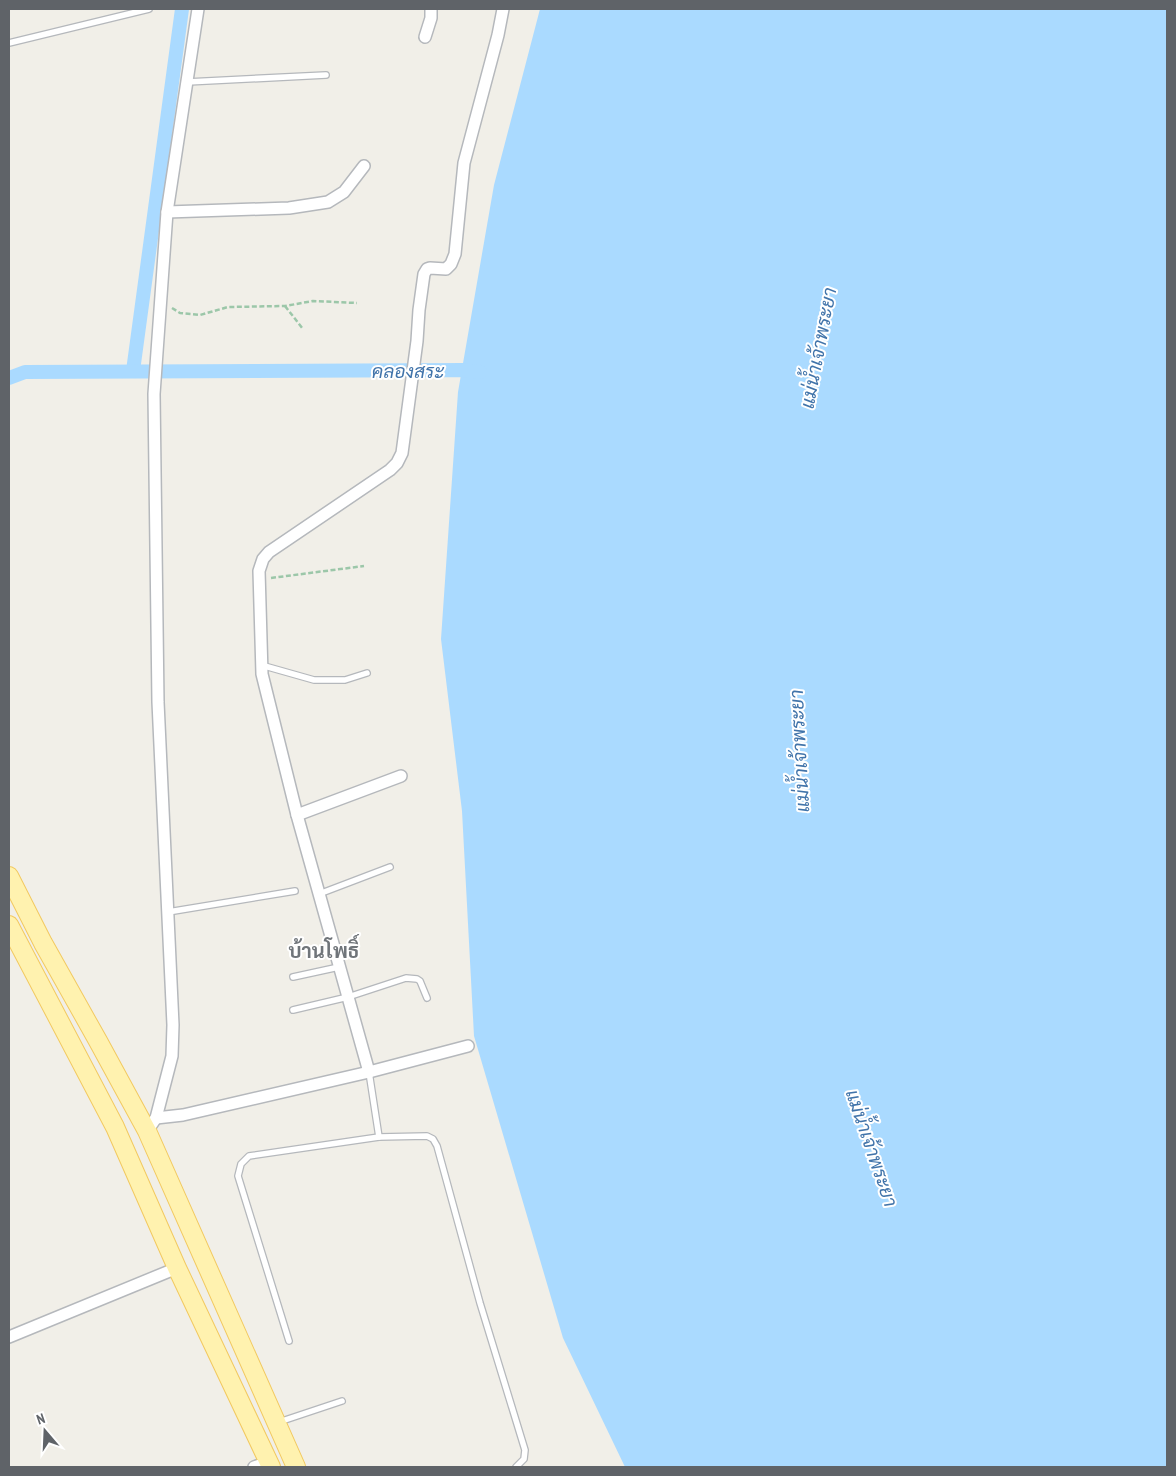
<svg xmlns="http://www.w3.org/2000/svg" width="1176" height="1476" font-family="'PT Sans Narrow',Sarabun,sans-serif">
  <style>
    .water { fill: #aadaff }
    .lines { fill: none; stroke-linecap: round; stroke-linejoin: round }
    .canal { stroke: #aadaff; stroke-width: 14 }
    .lane-casing { stroke: #b5b8bc; stroke-width: 8 }
    .street-casing { stroke: #b5b8bc; stroke-width: 14 }
    .primary-casing { stroke: #f2c960; stroke-width: 20 }
    .path { stroke: #9cc7a9; stroke-width: 2.5; stroke-dasharray: 5 2.5; stroke-linecap: butt }
    .lane { stroke: #fff; stroke-width: 5.5 }
    .street { stroke: #fff; stroke-width: 11 }
    .primary { stroke: #fff2af; stroke-width: 18 }
    .labels { text-anchor: middle; stroke-width: 4; stroke-linejoin: round; paint-order: stroke }
    .water-label { font-size: 19px; font-style: italic; fill: #4174aa; stroke: #fff }
    .quarter-label { font-size: 20px; font-weight: bold; fill: #70757a; stroke: #fff }
  </style>
  <rect width="100%" height="100%" fill="#f1efe8"/>
  <polygon class="water" points="540,9 1167,9 1167,1467 625,1467 563,1338 474,1036 462,811 441,639 458,392 494,185"/>
  <g class="lines">
    <g class="canal">
      <polyline points="133,371 182,9"/>
      <polyline points="9,378 25,372 462,370 480,372"/>
    </g>
    <defs>
      <g id="lane">
        <polyline points="9,43 149,9"/>
        <polyline points="187,82 326,75"/>
        <polyline points="261,665 314,680 345,680 367,673"/>
        <polyline points="319,894 390,867"/>
        <polyline points="168,912 295,891"/>
        <polyline points="293,977 339,967"/>
        <polyline points="293,1010 348,997 406,978 417,979 420,981 427,998"/>
        <polyline points="369,1072 379,1137 427,1136 433,1139 437,1146 480,1303 525,1450 524,1459 516,1467"/>
        <polyline points="289,1341 238,1176 241,1164 249,1156 379,1137"/>
        <polyline points="279,1422 342,1401"/>
      </g>
      <g id="street">
        <polyline points="425,37 431,18 431,9"/>
        <polyline points="167,212 289,208 328,202 344,192 364,166"/>
        <polyline points="297,815 401,776"/>
        <polyline points="369,1072 297,815 262,674 259,571 263,559 269,552 390,470 397,463 402,453 417,341 419,310 424,274 427,269 430,268 446,269 451,264 455,254 464,163 498,35 503,9"/>
        <polyline points="156,1118 183,1115 369,1072 468,1046"/>
        <polyline points="147,1131 156,1118 172,1056 173,1025 158,702 154,394 167,212 198,9"/>
        <polyline points="9,1337 177,1268"/>
        <polyline points="254,1467 268,1462"/>
      </g>
      <g id="primary">
        <polyline points="9,876 43,943 98,1041 147,1131 296,1467"/>
        <polyline points="9,925 115,1127 177,1268 271,1467"/>
      </g>
    </defs>
    <use href="#lane" class="lane-casing"/>
    <use href="#street" class="street-casing"/>
    <use href="#primary" class="primary-casing"/>
    <g class="path">
      <polyline points="285,306 303,329"/>
      <polyline points="172,308 180,313 200,315 228,307 285,306 313,301 357,303"/>
      <polyline points="271,578 364,566"/>
    </g>
    <use href="#lane" class="lane"/>
    <use href="#street" class="street"/>
    <use href="#primary" class="primary"/>
  </g>
  <g class="labels">
    <g class="water-label">
      <text transform="translate(818 348) rotate(-79)" y="7">แม่น้ำเจ้าพระยา</text>
      <text x="408" y="378">คลองสระ</text>
      <text transform="translate(799 751) rotate(-93)" y="7">แม่น้ำเจ้าพระยา</text>
      <text transform="translate(872 1148) rotate(71)" y="7">แม่น้ำเจ้าพระยา</text>
    </g>
    <g class="quarter-label">
      <text x="324" y="958">บ้านโพธิ์</text>
    </g>
  </g>
  <rect width="1176" height="1476" fill="none" stroke="#5f6368" stroke-width="20"/>
  <g transform="translate(45 1431) rotate(341)" stroke="#ffffff" stroke-width="4" paint-order="stroke">
  <path d="M0-4L9 19L0 12L-9 19Z" fill="#5f6368"/>
  <text y="-8" font-size="14" font-weight="bold" text-anchor="middle" fill="#5f6368">N</text>
  </g>
</svg>
